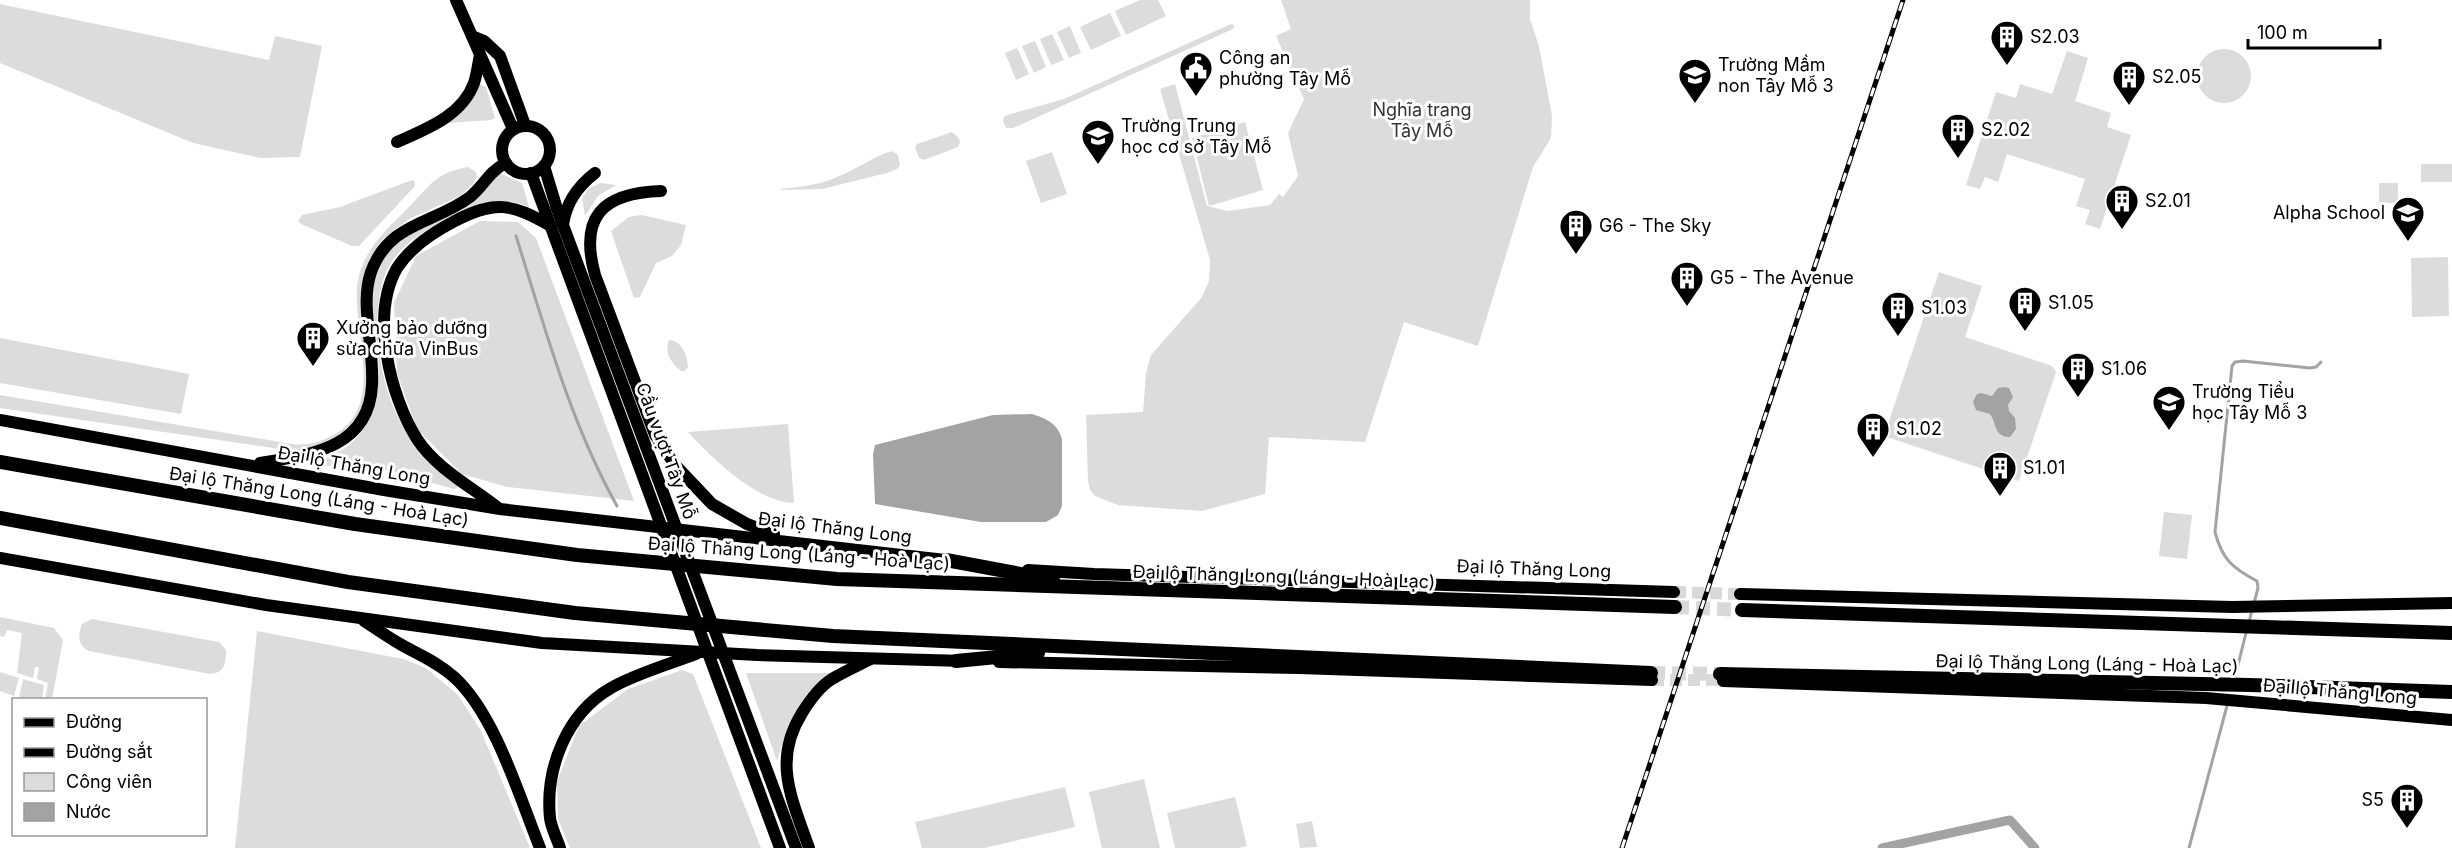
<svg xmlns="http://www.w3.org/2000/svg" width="2452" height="848" font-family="Inter,sans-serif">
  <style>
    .green { fill: #dcdcdc }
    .water { fill: #a3a3a3 }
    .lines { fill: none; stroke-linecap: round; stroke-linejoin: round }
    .stream { stroke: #a3a3a3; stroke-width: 3 }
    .canal { stroke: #a3a3a3; stroke-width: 9 }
    .primary-tunnel { stroke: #d9d9d9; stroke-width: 12; stroke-dasharray: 12 6; stroke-linecap: butt }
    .motorway-tunnel { stroke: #d9d9d9; stroke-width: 14; stroke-dasharray: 14 7; stroke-linecap: butt }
    .primary { stroke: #000; stroke-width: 12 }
    .motorway { stroke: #000; stroke-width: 14 }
    .rail-casing { stroke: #000; stroke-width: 5 }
    .rail { stroke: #fff; stroke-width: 3; stroke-dasharray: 9; stroke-linecap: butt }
    .labels { text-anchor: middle; stroke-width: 6; stroke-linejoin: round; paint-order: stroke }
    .poi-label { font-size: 18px; fill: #000; stroke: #fff; text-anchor: start }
    .park-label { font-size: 18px; fill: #333; stroke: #fff }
    .street-label { font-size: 18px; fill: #000; stroke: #fff }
  </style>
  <rect width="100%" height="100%" fill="#fff"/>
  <g class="green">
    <polygon points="1140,0 1158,0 1166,16 1126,35 1115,11"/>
    <polygon points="1281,0 1530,0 1530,19 1539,46 1552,116 1551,138 1533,167 1478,346 1404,322 1365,442 1269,437 1265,494 1202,511 1118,505 1095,496 1090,490 1088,481 1086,415 1143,412 1146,373 1151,355 1202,297 1209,281 1210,260 1160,89 1175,84 1207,206 1228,211 1270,205 1279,194 1283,197 1298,176 1288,133 1304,99 1276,36 1291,29"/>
    <polygon points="0,4 269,60 275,36 322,46 300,157 260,158 193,143 0,63"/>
    <polygon points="1110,13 1121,36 1091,50 1080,27"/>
    <polygon points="1231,24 1234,25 1233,29 1013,128 1006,128 1003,121 1004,117 1007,115 1064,99"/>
    <polygon points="1070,26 1081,53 1069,58 1057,32"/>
    <polygon points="1052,34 1064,60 1051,65 1040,39"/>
    <polygon points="1035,41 1046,67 1034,73 1022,46"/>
    <polygon points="1017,48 1029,74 1016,80 1005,53"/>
    <circle cx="2224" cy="76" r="27"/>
    <polygon points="2067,51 2088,58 2075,101 2111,113 2107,127 2131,135 2100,229 2085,224 2090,210 2076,206 2085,179 2007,154 1998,182 1985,177 1980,189 1966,185 1996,92 2016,98 2020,84 2052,94"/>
    <polygon points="480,84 486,87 495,118 491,120 449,123 465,108"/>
    <polygon points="1245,122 1263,190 1209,206 1192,138"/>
    <polygon points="952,132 959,138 960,143 958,147 924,160 919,158 915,148 917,144"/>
    <path d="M 892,151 L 898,155 L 900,165 L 897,169 L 887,173 L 822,189 L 781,190 L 781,189 C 800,187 819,185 837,177 C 856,170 872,157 892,151 Z"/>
    <polygon points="1052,152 1067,194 1041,203 1026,161"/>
    <rect x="2421" y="164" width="31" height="18"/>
    <path d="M 468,167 L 476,172 L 477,177 L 472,185 L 460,196 L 409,219 L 384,238 L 377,248 L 369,260 L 362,285 L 368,394 L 356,421 L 335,441 L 301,452 L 0,408 L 0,395 L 292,444 C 308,446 321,442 335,434 C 390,402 347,323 359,275 C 367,246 389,227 410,206 C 430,185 437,172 468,167 Z"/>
    <path d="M 499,173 L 522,183 L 529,207 C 521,203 510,201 502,202 C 485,205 456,214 441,222 C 420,233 401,246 389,266 C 367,306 379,389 403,426 C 413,442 426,454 439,467 C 446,473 454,479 458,487 L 454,489 L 391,471 L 320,465 L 317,461 C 374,445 383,395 377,343 C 375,325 369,303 374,284 C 387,227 427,232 468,206 C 480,199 489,183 499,173 Z"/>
    <polygon points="412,180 415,182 415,186 359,246 352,246 301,224 298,221 302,215 340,207"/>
    <polygon points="601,183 616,185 598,196 585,216 582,198 589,188"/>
    <rect x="2379" y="183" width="19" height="20"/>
    <polygon points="641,215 686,225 681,245 672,256 656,263 640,297 634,298 611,231 629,217"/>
    <polygon points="480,221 518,222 536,238 634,501 507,487 462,474 417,429 397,373 394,303 416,256"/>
    <polygon points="2448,257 2449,316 2412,317 2411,258"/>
    <polygon points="1939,272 1982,286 1965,337 2052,366 2056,372 2019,481 1884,436"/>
    <polygon points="0,338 189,374 181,414 0,383"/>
    <path d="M 669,340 C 682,341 687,355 688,367 L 685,371 L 681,371 C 671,363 664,352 669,340 Z"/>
    <path d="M 788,424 L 794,503 C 756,502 712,458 688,432 Z"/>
    <polygon points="2164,512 2192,515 2187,559 2159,556"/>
    <polygon points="0,617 54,628 63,640 52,699 45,699 48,683 37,679 39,667 35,667 33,678 17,673 22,633 7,630 4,637 0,636"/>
    <path d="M 92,619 L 219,642 L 226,650 C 226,662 225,673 210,674 L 89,651 C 77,645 78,635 82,624 Z"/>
    <polygon points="257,631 403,659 426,668 458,695 481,731 530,848 235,848"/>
    <polygon points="682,670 693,674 761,848 570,848 558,819 557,781 579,726 628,689"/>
    <polygon points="0,672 19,678 14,696 0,691"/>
    <polygon points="746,673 834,673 808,693 788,725 777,761"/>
    <polygon points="23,679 44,685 42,699 19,698"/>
    <polygon points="1144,779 1160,848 1102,848 1089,792"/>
    <polygon points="1065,787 1075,827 984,848 922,848 915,822"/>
    <polygon points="1235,797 1247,846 1238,848 1175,848 1167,813"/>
    <polygon points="1312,821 1317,847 1300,848 1296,824"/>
  </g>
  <g class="water">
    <path d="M 2004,387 L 2009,388 L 2013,397 L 2008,405 L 2009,411 L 2015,418 L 2016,429 L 2010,437 C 1994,437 1997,424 1990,414 L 1976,410 L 1973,402 L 1977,394 L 1981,393 L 1992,396 L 1998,388 Z"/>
    <path d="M 1032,414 C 1047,419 1057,423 1062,439 L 1062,506 L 1058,515 L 1046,522 L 981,522 L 875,504 L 873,454 L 875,445 L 993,415 Z"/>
  </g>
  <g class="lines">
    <g class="stream">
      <path d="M 516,236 C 545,328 570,422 617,506"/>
      <path d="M 2254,603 L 2258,588 L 2257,581 C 2232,568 2222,559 2215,532 L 2232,366 L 2235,362 L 2243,361 L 2310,368 L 2316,367 L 2321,362"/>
      <polyline points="2249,623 2252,609"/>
      <polyline points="2234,681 2247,629"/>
      <polyline points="2189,848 2228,702"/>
    </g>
    <polyline class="canal" points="1882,848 2010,820 2035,848"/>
    <g class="primary-tunnel">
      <polyline points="1674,592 1740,594"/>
      <polyline points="1652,680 1722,680"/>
    </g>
    <g class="motorway-tunnel">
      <polyline points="1675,607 1742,610"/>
      <polyline points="1651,673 1720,674"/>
    </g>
    <g class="primary">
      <polyline points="456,0 513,129"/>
      <polyline points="472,36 484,41 500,56 525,125"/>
      <circle cx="526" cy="150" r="24"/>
      <path d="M 397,142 C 426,129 462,116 474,83 C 477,74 478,64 480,55"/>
      <polyline points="544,166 557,209 796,848"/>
      <polyline points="531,173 780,848"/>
      <path d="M 661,191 C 602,193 579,217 595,275 L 655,435 L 675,465 L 712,504 L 747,524 L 774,534"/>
      <path d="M 563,225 C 566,202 578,186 595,173"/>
      <polyline points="0,420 384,490 500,509 954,561"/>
      <path d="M 260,463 C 309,455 369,449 372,385 C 373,369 371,352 369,335 C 367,314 364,293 371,272 C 389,222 434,224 470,197 C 484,186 488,172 506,163"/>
      <path d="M 497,507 C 470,486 436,468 417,439 C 390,396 370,315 397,268 C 410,248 432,233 453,222 C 495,200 511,203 551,226"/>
      <polyline points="0,558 266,605 542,643 757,655 964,661"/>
      <polyline points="1028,570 1094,574 1674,592"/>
      <polyline points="1740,594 2232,607 2452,603"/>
      <path d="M 364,621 C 375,628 385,635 395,641 C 416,654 435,660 454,677 C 495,714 519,796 540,848"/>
      <polyline points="999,662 1299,668 1652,680"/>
      <polyline points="1723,681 2206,698 2452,720"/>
      <path d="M 560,848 C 557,839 551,827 550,818 C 545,768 567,713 611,688 C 635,674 670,664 696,654"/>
      <path d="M 809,848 C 792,799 772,761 802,713 C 810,700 819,687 832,679 C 844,672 857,666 869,660"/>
    </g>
    <g class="motorway">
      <polyline points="0,462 355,524 577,555 837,579 1675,607"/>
      <polyline points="0,518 348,582 575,613 833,636 1651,673"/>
      <polyline points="946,560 1053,580"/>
      <polyline points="1742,610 2452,633"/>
      <polyline points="956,661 1038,653"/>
      <polyline points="1720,674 2250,685 2452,692"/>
    </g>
    <defs>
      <polyline id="rail" points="1622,848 1903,0"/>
    </defs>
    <use href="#rail" class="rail-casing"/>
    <use href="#rail" class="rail"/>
  </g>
  <defs>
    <symbol id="building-pin" viewBox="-11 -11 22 30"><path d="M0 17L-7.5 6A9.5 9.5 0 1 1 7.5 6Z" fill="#000" stroke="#fff"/><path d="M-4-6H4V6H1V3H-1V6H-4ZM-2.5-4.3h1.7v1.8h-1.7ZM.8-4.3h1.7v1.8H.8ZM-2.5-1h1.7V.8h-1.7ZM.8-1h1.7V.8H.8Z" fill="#fff"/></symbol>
    <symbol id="civic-pin" viewBox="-11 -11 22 30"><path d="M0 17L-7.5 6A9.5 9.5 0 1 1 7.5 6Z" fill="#000" stroke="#fff"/><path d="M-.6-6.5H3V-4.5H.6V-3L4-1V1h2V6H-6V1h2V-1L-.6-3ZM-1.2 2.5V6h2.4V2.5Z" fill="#fff"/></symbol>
    <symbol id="school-pin" viewBox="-11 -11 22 30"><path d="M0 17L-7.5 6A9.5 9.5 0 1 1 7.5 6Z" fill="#000" stroke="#fff"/><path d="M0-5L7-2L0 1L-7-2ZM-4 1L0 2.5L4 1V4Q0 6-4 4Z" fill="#fff"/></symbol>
  </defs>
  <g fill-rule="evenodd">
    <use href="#building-pin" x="1988" y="18" width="38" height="52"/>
    <use href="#civic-pin" x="1177" y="49" width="38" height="52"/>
    <use href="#school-pin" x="1676" y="56" width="38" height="52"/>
    <use href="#building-pin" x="2110" y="58" width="38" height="52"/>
    <use href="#building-pin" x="1939" y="111" width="38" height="52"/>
    <use href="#school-pin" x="1079" y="117" width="38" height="52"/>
    <use href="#building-pin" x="2103" y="182" width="38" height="52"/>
    <use href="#school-pin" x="2389" y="194" width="38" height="52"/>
    <use href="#building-pin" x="1557" y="207" width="38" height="52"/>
    <use href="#building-pin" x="1668" y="259" width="38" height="52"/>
    <use href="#building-pin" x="2006" y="284" width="38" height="52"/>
    <use href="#building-pin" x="1879" y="289" width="38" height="52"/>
    <use href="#building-pin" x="294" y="319" width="38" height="52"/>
    <use href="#building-pin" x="2059" y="350" width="38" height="52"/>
    <use href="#school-pin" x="2150" y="383" width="38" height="52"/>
    <use href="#building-pin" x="1854" y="410" width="38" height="52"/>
    <use href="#building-pin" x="1981" y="449" width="38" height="52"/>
    <use href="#building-pin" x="2388" y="781" width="38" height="52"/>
  </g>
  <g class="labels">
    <g class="poi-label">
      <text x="2030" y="43">S2.03</text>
      <text x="1219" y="64">Công an<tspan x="1219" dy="21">phường Tây Mỗ</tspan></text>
      <text x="1718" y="71">Trường Mầm<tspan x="1718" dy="21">non Tây Mỗ 3</tspan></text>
      <text x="2152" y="83">S2.05</text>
      <text x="1121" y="132">Trường Trung<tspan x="1121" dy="21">học cơ sở Tây Mỗ</tspan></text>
      <text x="1981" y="136">S2.02</text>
      <text x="2145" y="207">S2.01</text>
      <text x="2385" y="219" text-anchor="end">Alpha School</text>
      <text x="1599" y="232">G6 - The Sky</text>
      <text x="1710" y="284">G5 - The Avenue</text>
      <text x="2048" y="309">S1.05</text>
      <text x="1921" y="314">S1.03</text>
      <text x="336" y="334">Xưởng bảo dưỡng<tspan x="336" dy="21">sửa chữa VinBus</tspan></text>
      <text x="2101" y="375">S1.06</text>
      <text x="2192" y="398">Trường Tiểu<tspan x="2192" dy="21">học Tây Mỗ 3</tspan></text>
      <text x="1896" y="435">S1.02</text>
      <text x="2023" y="474">S1.01</text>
      <text x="2384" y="806" text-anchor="end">S5</text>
    </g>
    <g class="park-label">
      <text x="1422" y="116">Nghĩa trang<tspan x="1422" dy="21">Tây Mỗ</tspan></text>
    </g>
    <g class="street-label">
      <text transform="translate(666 451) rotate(70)" y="6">Cầu vượt Tây Mỗ</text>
      <text transform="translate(354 466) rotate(10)" y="6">Đại lộ Thăng Long</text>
      <text transform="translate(319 497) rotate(9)" y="6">Đại lộ Thăng Long (Láng - Hoà Lạc)</text>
      <text transform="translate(835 528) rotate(7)" y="6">Đại lộ Thăng Long</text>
      <text transform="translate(799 554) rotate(4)" y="6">Đại lộ Thăng Long (Láng - Hoà Lạc)</text>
      <text transform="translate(1534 569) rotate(2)" y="6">Đại lộ Thăng Long</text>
      <text transform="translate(1284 577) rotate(2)" y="6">Đại lộ Thăng Long (Láng - Hoà Lạc)</text>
      <text transform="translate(2087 664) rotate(1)" y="6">Đại lộ Thăng Long (Láng - Hoà Lạc)</text>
      <text transform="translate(2340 692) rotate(5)" y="6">Đại lộ Thăng Long</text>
    </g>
  </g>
  <rect x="12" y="698" width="195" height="138" fill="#ffffff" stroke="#999999" stroke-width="1.5"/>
  <rect x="24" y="718" width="30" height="9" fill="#000000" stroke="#999999" stroke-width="1.5"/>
  <text x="66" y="728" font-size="18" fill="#000000">Đường</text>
  <rect x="24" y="748" width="30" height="9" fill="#000000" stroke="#999999" stroke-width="1.5"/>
  <text x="66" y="758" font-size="18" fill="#000000">Đường sắt</text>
  <rect x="24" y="773" width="30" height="18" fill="#dcdcdc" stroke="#999999" stroke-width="1.5"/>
  <text x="66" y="788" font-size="18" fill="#000000">Công viên</text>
  <rect x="24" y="803" width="30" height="18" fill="#a3a3a3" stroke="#999999" stroke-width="1.5"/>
  <text x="66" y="818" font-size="18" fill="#000000">Nước</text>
  <path d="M2248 39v9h132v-9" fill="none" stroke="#000000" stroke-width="3"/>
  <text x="2257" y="39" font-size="18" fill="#000000" stroke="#ffffff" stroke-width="4.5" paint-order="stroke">100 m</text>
</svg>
